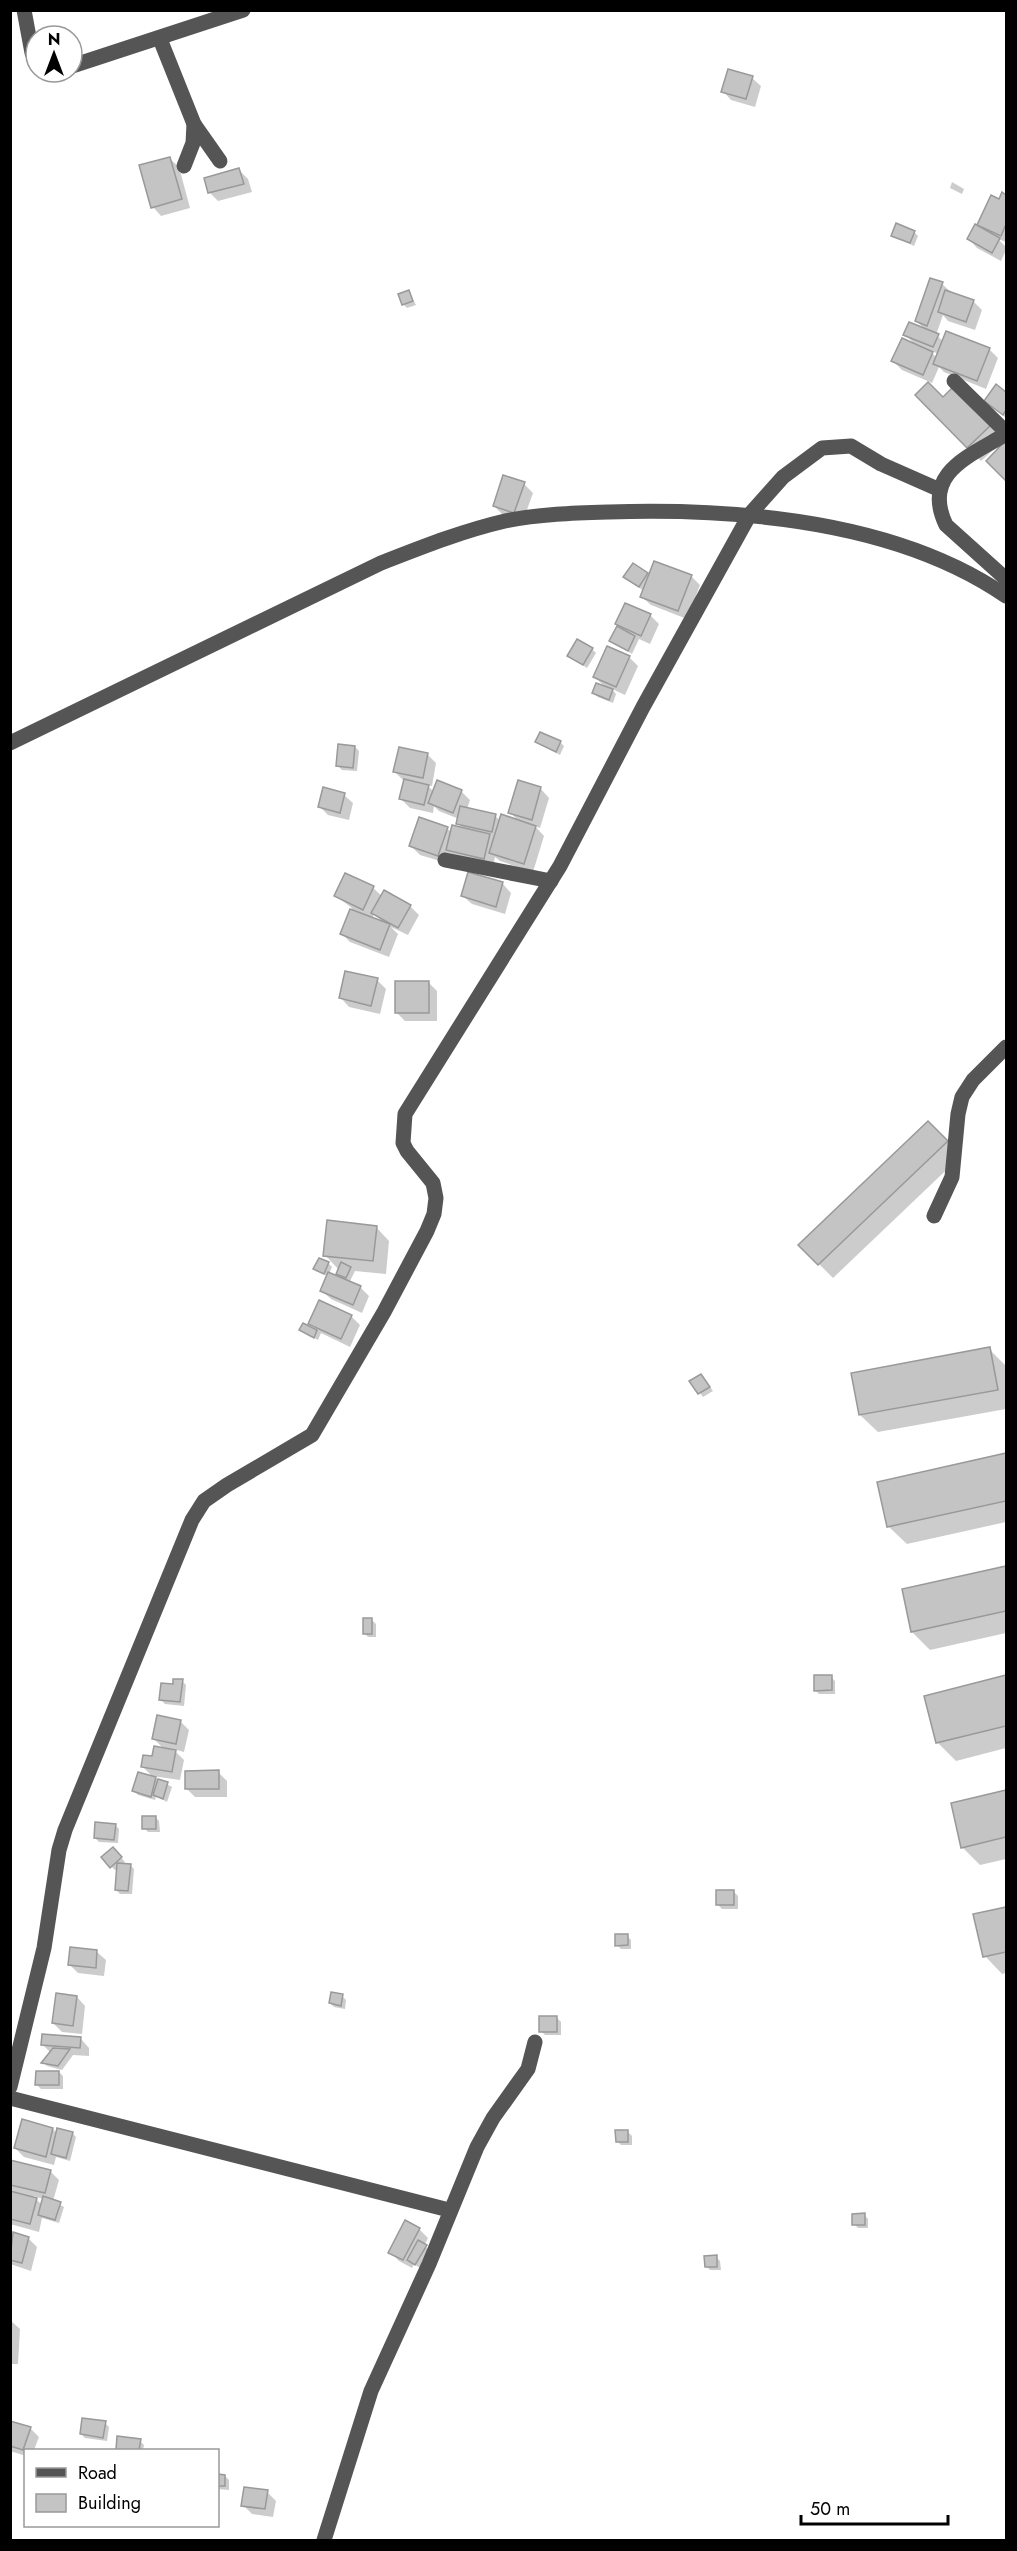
<svg xmlns="http://www.w3.org/2000/svg" width="1017" height="2551" font-family="Jost,sans-serif">
  <style>
    .shadow { fill: #0003; fill-rule: evenodd }
    .building { fill: #c4c4c4; stroke: #999; stroke-width: 1.5 }
    .lines { fill: none; stroke-linecap: round; stroke-linejoin: round }
    .minor { stroke: #555; stroke-width: 15 }
  </style>
  <rect width="100%" height="100%" fill="#fff"/>
  <g class="shadow">
    <polygon points="752,78 761,86 755,107 731,100 723,91"/>
    <polygon points="170,159 179,167 190,208 161,216 153,207"/>
    <polygon points="239,170 248,179 252,192 218,201 210,193 206,179"/>
    <polygon points="952,182 964,189 962,194 950,188"/>
    <polygon points="1003,194 1006,196 1006,242 998,239 1006,247 1006,250 1001,261 977,248 969,239 977,228 992,197 1000,201"/>
    <polygon points="914,232 918,236 914,246 893,236"/>
    <path d="M 942,284 L 951,292 L 973,301 L 982,310 L 975,330 L 948,321 L 943,315 L 936,335 L 944,342 L 989,349 L 998,358 L 986,389 L 944,372 L 939,367 L 932,383 L 902,370 L 893,361 L 916,346 L 905,334 L 926,330 L 916,321 ZM 929,350 L 939,354 L 937,358 Z"/>
    <polygon points="409,292 416,305 407,308 403,304"/>
    <polygon points="997,387 1006,394 1006,418 986,401"/>
    <polygon points="954,388 1004,440 981,461 917,395 943,399"/>
    <polygon points="1006,442 1006,479 988,461"/>
    <polygon points="524,484 533,493 523,521 503,515 494,506"/>
    <polygon points="647,574 650,576 691,576 700,585 687,619 651,605 642,597 644,591 629,581"/>
    <polygon points="650,615 659,624 650,644 639,639 632,654 611,641 623,630 617,624"/>
    <polygon points="592,649 596,653 587,668 569,656"/>
    <polygon points="629,657 638,666 625,695 612,689 616,694 613,703 598,697 594,693 606,688 595,677"/>
    <polygon points="537,742 560,742 564,746 560,755"/>
    <polygon points="355,747 359,751 357,771 342,770 338,766"/>
    <polygon points="427,754 436,763 432,786 427,785 434,792 461,791 470,800 467,809 495,816 501,821 519,822 510,812 519,782 541,789 549,798 540,828 535,826 544,836 533,872 500,861 495,857 493,867 456,859 450,853 447,863 420,855 411,846 447,828 452,833 464,830 458,823 459,819 439,811 434,806 433,813 410,808 401,799 404,781 395,772"/>
    <polygon points="344,795 353,803 349,820 328,815 319,806"/>
    <polygon points="469,874 503,884 511,893 505,914 472,904 463,896"/>
    <path d="M 373,888 L 382,896 L 410,906 L 419,915 L 408,935 L 391,927 L 398,934 L 389,957 L 350,942 L 342,934 L 352,908 L 336,896 ZM 374,914 L 384,923 L 372,919 Z"/>
    <polygon points="377,980 386,989 380,1014 349,1007 341,998"/>
    <polygon points="428,982 437,991 437,1021 405,1021 396,1012"/>
    <polygon points="928,1123 961,1156 833,1278 800,1245"/>
    <polygon points="376,1227 389,1241 386,1274 355,1271 349,1283 360,1287 369,1296 362,1313 331,1299 322,1291 328,1277 315,1268 328,1263 332,1267 329,1274 345,1281 338,1273 339,1270 325,1255"/>
    <polygon points="351,1316 360,1325 350,1347 321,1333 318,1340 301,1330 304,1325 317,1331 310,1323"/>
    <polygon points="989,1349 1006,1366 1006,1409 878,1432 860,1415"/>
    <polygon points="704,1379 713,1391 703,1397 691,1381"/>
    <polygon points="1006,1455 1006,1522 907,1544 889,1527 879,1483"/>
    <polygon points="1006,1567 1006,1633 930,1650 912,1632 903,1590"/>
    <polygon points="372,1620 376,1624 376,1637 368,1637 364,1633"/>
    <polygon points="831,1677 835,1681 835,1694 819,1694 815,1690"/>
    <polygon points="1006,1677 1006,1748 956,1761 938,1743 926,1698"/>
    <polygon points="182,1681 186,1685 184,1706 165,1704 161,1700"/>
    <polygon points="180,1721 189,1730 184,1752 173,1749 184,1760 180,1780 152,1776 172,1787 167,1802 156,1796 155,1800 138,1795 134,1791 154,1778 142,1766 164,1749 153,1738"/>
    <polygon points="218,1772 227,1781 227,1797 195,1797 186,1788"/>
    <polygon points="1006,1792 1006,1859 980,1865 962,1847 952,1804"/>
    <polygon points="155,1817 159,1821 160,1832 148,1832 144,1828"/>
    <polygon points="115,1825 119,1829 118,1843 99,1842 95,1838"/>
    <polygon points="117,1853 125,1862 122,1865 130,1865 134,1869 132,1894 120,1894 116,1890 118,1868 115,1870 103,1858"/>
    <polygon points="734,1892 738,1896 738,1909 722,1909 718,1905"/>
    <polygon points="1006,1908 1006,1973 1002,1974 985,1956 975,1915"/>
    <polygon points="627,1936 631,1940 631,1949 621,1949 617,1945"/>
    <polygon points="97,1952 106,1960 104,1976 78,1973 70,1965"/>
    <polygon points="342,1996 346,2000 345,2009 334,2007 330,2003"/>
    <polygon points="77,1997 85,2006 82,2034 62,2032 53,2023"/>
    <polygon points="557,2018 561,2022 561,2035 545,2035 541,2031"/>
    <polygon points="81,2039 89,2048 89,2056 73,2055 62,2070 47,2066 43,2062 51,2053 42,2044"/>
    <polygon points="59,2072 63,2076 63,2089 41,2089 37,2085"/>
    <polygon points="53,2129 57,2134 72,2133 76,2137 70,2161 56,2157 54,2165 24,2157 15,2148"/>
    <polygon points="628,2132 632,2136 632,2145 621,2145 617,2141"/>
    <path d="M 10,2161 L 50,2171 L 59,2180 L 53,2201 L 64,2207 L 59,2223 L 42,2218 L 39,2232 L 10,2224 L 10,2192 L 16,2194 L 10,2188 ZM 33,2196 L 44,2199 L 42,2205 Z"/>
    <polygon points="864,2215 868,2219 868,2228 858,2228 854,2224"/>
    <polygon points="406,2222 419,2229 428,2238 424,2246 430,2251 420,2268 414,2264 412,2268 399,2261 390,2252"/>
    <polygon points="10,2235 13,2237 28,2238 37,2247 31,2271 10,2264"/>
    <polygon points="716,2257 720,2261 721,2270 710,2270 706,2266"/>
    <polygon points="10,2320 20,2329 18,2364 10,2364"/>
    <polygon points="10,2422 30,2428 39,2437 34,2450 26,2450 26,2456 10,2451"/>
    <polygon points="105,2423 109,2427 107,2441 85,2438 81,2434"/>
    <polygon points="119,2438 140,2441 144,2445 143,2450 117,2450"/>
    <polygon points="218,2476 225,2476 229,2480 229,2490 218,2489"/>
    <polygon points="267,2492 276,2501 273,2517 252,2514 243,2505"/>
  </g>
  <g class="building">
    <polygon points="728,69 753,76 746,99 721,92"/>
    <polygon points="170,157 182,199 151,208 139,165"/>
    <polygon points="239,168 244,184 208,193 204,178"/>
    <polygon points="1002,192 1006,195 1006,224 1001,236 977,225 991,195 999,199"/>
    <polygon points="896,223 915,231 910,243 891,236"/>
    <polygon points="975,224 1000,238 992,253 967,239"/>
    <polygon points="930,278 943,282 927,326 915,321"/>
    <polygon points="409,290 413,301 402,305 398,294"/>
    <polygon points="945,290 974,300 966,322 938,312"/>
    <polygon points="909,322 939,334 933,347 903,335"/>
    <polygon points="946,331 990,348 977,381 933,364"/>
    <polygon points="902,338 933,352 923,375 891,361"/>
    <polygon points="928,382 943,397 954,386 991,425 967,448 915,395"/>
    <polygon points="996,384 1006,392 1006,410 1003,415 984,401"/>
    <polygon points="1006,440 1006,481 986,461"/>
    <polygon points="503,475 525,482 514,513 493,506"/>
    <polygon points="654,561 692,575 678,611 640,597"/>
    <polygon points="633,563 648,573 639,587 623,577"/>
    <polygon points="625,603 651,614 641,636 615,624"/>
    <polygon points="617,626 635,636 628,651 609,641"/>
    <polygon points="577,639 593,648 583,665 567,656"/>
    <polygon points="607,646 630,656 616,687 593,677"/>
    <polygon points="596,683 613,689 609,700 592,693"/>
    <polygon points="540,732 561,741 556,752 535,742"/>
    <polygon points="338,744 355,746 353,768 336,766"/>
    <polygon points="399,747 428,753 423,778 393,772"/>
    <polygon points="404,779 429,785 424,805 399,799"/>
    <polygon points="437,780 462,790 453,813 428,803"/>
    <polygon points="518,780 541,787 532,820 508,813"/>
    <polygon points="323,787 345,793 340,813 318,807"/>
    <polygon points="460,806 496,814 492,832 456,824"/>
    <polygon points="501,814 536,826 524,864 489,853"/>
    <polygon points="419,817 448,827 438,856 409,846"/>
    <polygon points="452,825 490,834 484,859 446,850"/>
    <polygon points="468,872 503,882 496,907 461,896"/>
    <polygon points="345,873 374,886 363,910 334,896"/>
    <polygon points="384,890 411,905 398,928 371,913"/>
    <polygon points="350,909 390,924 380,950 340,934"/>
    <polygon points="345,971 378,978 371,1006 339,998"/>
    <rect x="395" y="981" width="34" height="32"/>
    <polygon points="928,1121 948,1141 818,1265 798,1245"/>
    <polygon points="327,1220 377,1226 373,1261 323,1256"/>
    <polygon points="319,1258 329,1262 324,1274 313,1269"/>
    <polygon points="341,1262 351,1267 346,1278 336,1274"/>
    <polygon points="328,1272 361,1286 353,1305 320,1291"/>
    <polygon points="319,1300 352,1315 341,1339 308,1324"/>
    <polygon points="303,1323 317,1330 314,1338 299,1330"/>
    <polygon points="990,1347 998,1390 859,1415 851,1373"/>
    <polygon points="701,1374 710,1387 698,1394 689,1381"/>
    <polygon points="1006,1453 1006,1501 887,1527 877,1482"/>
    <polygon points="1006,1566 1006,1611 911,1632 902,1589"/>
    <rect x="363" y="1618" width="9" height="16"/>
    <polygon points="814,1675 832,1675 832,1690 814,1691"/>
    <polygon points="1006,1675 1006,1726 936,1743 924,1696"/>
    <polygon points="173,1679 183,1679 180,1702 159,1700 161,1683 173,1684"/>
    <polygon points="157,1715 181,1720 176,1744 152,1739"/>
    <polygon points="154,1746 176,1750 172,1772 141,1767 143,1755 152,1756"/>
    <polygon points="219,1770 219,1789 185,1789 185,1771"/>
    <polygon points="138,1772 156,1777 151,1797 132,1791"/>
    <polygon points="158,1779 168,1782 163,1799 153,1795"/>
    <polygon points="1006,1790 1006,1837 961,1848 951,1803"/>
    <rect x="142" y="1816" width="14" height="13"/>
    <polygon points="95,1822 116,1824 114,1840 94,1838"/>
    <polygon points="113,1847 122,1857 110,1868 101,1857"/>
    <polygon points="117,1863 131,1864 128,1891 115,1890"/>
    <rect x="716" y="1890" width="18" height="15"/>
    <polygon points="1006,1907 1006,1952 983,1957 973,1914"/>
    <polygon points="615,1934 628,1934 628,1945 615,1946"/>
    <polygon points="70,1947 97,1950 96,1968 68,1965"/>
    <polygon points="331,1992 343,1994 341,2006 329,2003"/>
    <polygon points="56,1993 77,1996 73,2026 52,2023"/>
    <rect x="539" y="2016" width="18" height="16"/>
    <polygon points="42,2034 81,2037 80,2048 41,2045"/>
    <polygon points="53,2048 70,2049 58,2066 41,2063"/>
    <polygon points="36,2071 59,2071 59,2085 35,2085"/>
    <polygon points="22,2119 53,2128 46,2157 14,2148"/>
    <polygon points="57,2128 73,2132 66,2158 51,2154"/>
    <polygon points="615,2130 628,2130 628,2142 616,2142"/>
    <polygon points="10,2160 51,2170 45,2193 10,2185"/>
    <polygon points="10,2191 37,2198 30,2224 10,2219"/>
    <polygon points="43,2196 61,2202 55,2220 38,2215"/>
    <polygon points="865,2213 865,2225 852,2225 852,2214"/>
    <polygon points="405,2220 420,2228 403,2260 388,2253"/>
    <polygon points="13,2232 29,2237 22,2263 10,2260"/>
    <polygon points="418,2240 427,2245 415,2265 407,2260"/>
    <polygon points="717,2255 717,2267 705,2267 704,2256"/>
    <polygon points="82,2418 106,2421 103,2438 80,2434"/>
    <polygon points="10,2421 31,2427 23,2450 10,2446"/>
    <polygon points="117,2436 141,2439 139,2450 116,2450"/>
    <polygon points="218,2474 225,2475 225,2486 218,2486"/>
    <polygon points="244,2487 268,2490 265,2509 241,2506"/>
  </g>
  <g class="lines">
    <g class="minor">
      <polyline points="24,10 32,53 36,59"/>
      <polyline points="160,39 194,124 220,161"/>
      <polyline points="72,66 243,10"/>
      <polyline points="184,166 193,143 194,124"/>
      <polyline points="954,381 1006,432"/>
      <path d="M 1006,434 C 970,456 921,473 946,525 L 1006,579"/>
      <path d="M 10,743 L 381,563 C 422,547 462,531 505,521 C 539,514 575,513 609,512 C 739,508 897,521 1006,596"/>
      <polyline points="445,860 551,881"/>
      <polyline points="934,1216 952,1177 958,1114 962,1097 973,1080 1006,1047"/>
      <polyline points="10,2087 44,1948 59,1850 65,1830 192,1520 204,1501 227,1485 312,1435 384,1312 427,1231 434,1214 436,1198 433,1183 407,1151 403,1143 405,1114 560,866 643,707 750,514 783,477 822,448 851,446 881,464 940,490"/>
      <polyline points="10,2098 449,2210"/>
      <polyline points="324,2540 371,2391 429,2264 477,2147 493,2118 528,2069 535,2042"/>
    </g>
  </g>
  <rect width="1017" height="2551" fill="none" stroke="#000000" stroke-width="24"/>
  <rect x="24" y="2449" width="195" height="78" fill="#ffffff" stroke="#999999" stroke-width="1.5"/>
  <rect x="36" y="2468" width="30" height="9" fill="#555555" stroke="#999999" stroke-width="1.5"/>
  <text x="78" y="2479" font-size="18" fill="#000000">Road</text>
  <rect x="36" y="2494" width="30" height="18" fill="#c4c4c4" stroke="#999999" stroke-width="1.5"/>
  <text x="78" y="2509" font-size="18" fill="#000000">Building</text>
  <g transform="translate(54 54)"><circle r="28" fill="#ffffff" stroke="#999999" stroke-width="1.5"/>
  <path d="M0-4.5L10 22L0 15L-10 22Z" fill="#000000"/>
  <text y="-9" font-size="16" font-weight="bold" text-anchor="middle" fill="#000000">N</text>
  </g>
  <path d="M801 2515v9h147v-9" fill="none" stroke="#000000" stroke-width="3"/>
  <text x="810" y="2515" font-size="18" fill="#000000" stroke="#ffffff" stroke-width="4.5" paint-order="stroke">50 m</text>
</svg>
